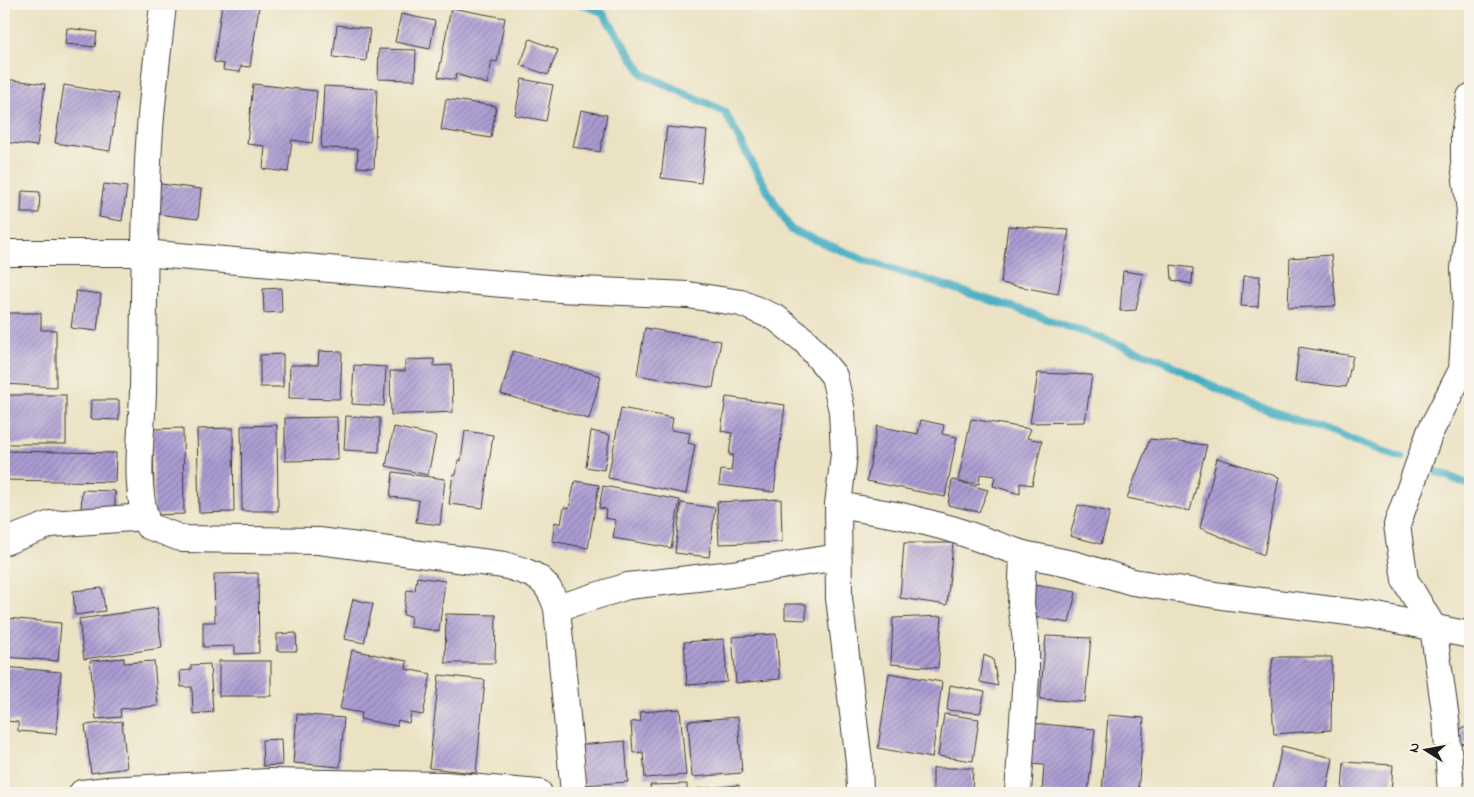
<svg xmlns="http://www.w3.org/2000/svg" width="1474" height="797" font-family="'Indie Flower',sans-serif">
  <style>
    .lines { fill: none; stroke-linecap: round; stroke-linejoin: round }
    .stream { stroke: #44aec3; stroke-width: 8 }
    .building { fill: url(#building-hatch) }
    .minor-casing { stroke: #3b3a35; stroke-width: 28 }
    .minor { stroke: #fff; stroke-width: 26 }
  </style>
  <defs>
    <pattern id="building-hatch" width="6" height="6" patternUnits="userSpaceOnUse" patternTransform="scale(1.25)"><rect width="6" height="6" fill="#ab9cd3"/><path d="M-1 1l2-2M0 6l6-6M5 7l2-2" fill="none" stroke="#8a7eaa"/></pattern>
  </defs>
  <rect width="100%" height="100%" fill="#f7f3e8"/>
  <filter id="ink" filterUnits="userSpaceOnUse"><feTurbulence type="fractalNoise" baseFrequency=".02" numOctaves="2"/><feDisplacementMap in="SourceGraphic" scale="10" xChannelSelector="R" yChannelSelector="G"/><feConvolveMatrix kernelMatrix="1 2 1 2 8 2 1 2 1" color-interpolation-filters="sRGB"/></filter>
  <filter id="wash" filterUnits="userSpaceOnUse"><feTurbulence type="fractalNoise" baseFrequency=".0096" numOctaves="4" result="noise"/><feDisplacementMap in="SourceGraphic" scale="20" xChannelSelector="R" yChannelSelector="G"/><feGaussianBlur stdDeviation="1.12" result="paint"/><feColorMatrix in="noise" values="0 0 0 0 0 0 0 0 0 0 0 0 0 0 0 0 0 1.4 0 .05"/><feComposite in="paint" operator="in"/></filter>
  <g filter="url(#wash)">
    <rect width="100%" height="100%" fill="#ebe2c3"/>
    <g class="lines">
      <g class="stream">
        <polyline points="582,4 602,12 643,74 725,112 759,176 791,230 868,261 1027,312 1160,359 1235,398 1402,458"/>
        <polyline points="1437,472 1470,485"/>
      </g>
    </g>
    <g id="blocks">
      <g class="building">
        <polygon points="222,4 259,7 250,67 241,66 240,72 223,70 224,64 214,62"/>
        <polygon points="451,8 505,18 497,62 492,61 487,84 456,74 455,80 438,77"/>
        <polygon points="401,14 435,21 430,49 395,42"/>
        <polygon points="337,25 370,29 366,61 333,57"/>
        <polygon points="67,28 97,32 95,47 65,44"/>
        <polygon points="530,39 558,50 548,75 520,65"/>
        <polygon points="379,49 416,50 415,80 378,79"/>
        <polygon points="4,79 45,84 37,146 4,142"/>
        <polygon points="522,79 553,85 546,121 515,115"/>
        <polygon points="253,84 317,91 312,143 292,140 288,172 263,169 265,146 247,144"/>
        <polygon points="64,85 118,94 110,151 55,143"/>
        <polygon points="324,86 377,89 374,168 357,167 358,149 321,148"/>
        <polygon points="446,99 496,106 491,138 441,130"/>
        <polygon points="581,110 607,115 600,152 573,147"/>
        <polygon points="667,127 707,131 701,183 661,178"/>
        <polygon points="153,183 201,189 198,219 149,213"/>
        <polygon points="104,184 127,187 122,221 99,217"/>
        <polygon points="22,191 40,192 39,213 21,213"/>
        <polygon points="1008,226 1069,230 1058,294 1001,283"/>
        <polygon points="1331,255 1336,306 1288,308 1290,258"/>
        <polygon points="1171,265 1193,268 1192,284 1172,280"/>
        <polygon points="1123,271 1143,274 1136,310 1120,311"/>
        <polygon points="1243,276 1260,276 1258,307 1241,306"/>
        <polygon points="281,288 282,312 264,313 263,289"/>
        <polygon points="76,291 101,294 97,331 71,328"/>
        <polygon points="4,313 41,313 41,330 56,330 56,387 4,384"/>
        <polygon points="645,328 721,341 713,388 637,375"/>
        <polygon points="1299,347 1353,356 1346,387 1295,382"/>
        <polygon points="319,351 342,352 340,399 289,398 290,365 318,365"/>
        <polygon points="513,351 601,376 589,419 501,394"/>
        <polygon points="283,354 283,387 260,387 260,355"/>
        <polygon points="434,359 434,366 452,365 453,412 391,415 390,371 405,371 405,360"/>
        <polygon points="354,365 386,367 384,406 352,404"/>
        <polygon points="1038,373 1092,375 1085,422 1030,423"/>
        <rect x="4" y="395" width="62" height="49"/>
        <polygon points="726,397 785,405 774,492 719,485 721,470 731,471 733,455 729,455 732,433 721,431"/>
        <polygon points="91,400 119,400 119,420 90,419"/>
        <polygon points="621,408 673,418 671,430 690,433 688,443 695,445 686,494 608,478"/>
        <polygon points="346,416 380,418 379,452 344,450"/>
        <polygon points="337,417 338,460 285,461 285,418"/>
        <polygon points="971,419 1031,429 1027,438 1042,441 1032,485 1020,483 1020,494 993,486 995,476 980,474 979,484 959,482 988,490 979,512 948,505 952,480 958,481"/>
        <polygon points="921,420 944,425 942,434 957,437 945,497 867,481 877,426 918,434"/>
        <polygon points="277,425 278,511 242,511 241,426"/>
        <polygon points="394,427 436,436 428,475 386,466"/>
        <polygon points="183,428 184,514 154,515 153,429"/>
        <polygon points="233,428 234,512 199,513 197,429"/>
        <polygon points="465,431 493,435 483,508 449,504 453,474 456,475 458,460 461,461"/>
        <polygon points="591,431 610,435 604,470 586,467"/>
        <polygon points="1150,439 1207,445 1190,511 1127,498"/>
        <polygon points="4,451 116,453 115,482 4,480"/>
        <polygon points="1217,458 1279,477 1264,555 1200,528"/>
        <polygon points="393,472 445,479 440,525 416,522 419,500 390,497"/>
        <polygon points="575,481 599,485 588,548 552,541 555,522 561,524 564,507 569,508"/>
        <polygon points="603,486 680,500 671,548 613,538 616,520 605,518 606,509 599,508"/>
        <polygon points="82,490 115,491 115,512 81,511"/>
        <polygon points="781,499 782,542 719,544 717,502"/>
        <polygon points="681,503 715,508 709,557 675,553"/>
        <polygon points="1078,505 1110,512 1101,544 1070,536"/>
        <polygon points="904,543 953,543 947,605 900,598"/>
        <polygon points="258,573 259,653 235,654 235,646 203,647 203,622 215,622 214,574"/>
        <polygon points="417,577 445,581 439,631 410,627 411,616 403,615 407,590 415,591"/>
        <polygon points="1029,584 1076,592 1069,623 1027,616"/>
        <polygon points="102,588 105,611 75,615 73,591"/>
        <polygon points="353,599 373,604 364,643 344,639"/>
        <polygon points="785,604 806,604 806,620 785,619"/>
        <polygon points="157,608 162,648 84,659 79,619"/>
        <polygon points="446,614 496,615 495,663 445,663"/>
        <polygon points="942,616 938,668 891,664 893,618"/>
        <polygon points="6,618 61,623 58,661 4,657"/>
        <polygon points="296,633 297,651 277,651 277,634"/>
        <polygon points="776,634 780,679 736,683 732,637"/>
        <polygon points="1046,636 1091,638 1085,702 1040,699"/>
        <polygon points="724,639 727,682 687,685 684,642"/>
        <polygon points="352,650 407,661 406,669 431,674 423,715 411,713 409,723 398,720 397,726 360,719 362,713 340,709"/>
        <polygon points="984,655 993,659 998,686 980,682"/>
        <polygon points="1273,657 1332,657 1331,730 1274,734 1270,679"/>
        <polygon points="124,658 124,663 154,661 158,706 120,709 121,717 96,719 90,661"/>
        <rect x="219" y="661" width="52" height="35"/>
        <polygon points="210,664 213,712 193,714 192,687 181,687 180,671 191,670 191,665"/>
        <polygon points="4,667 61,672 56,734 18,731 18,722 4,721"/>
        <polygon points="889,673 942,682 932,758 878,748"/>
        <polygon points="439,675 485,680 476,773 429,768"/>
        <polygon points="950,685 985,692 980,713 947,710"/>
        <polygon points="680,709 686,775 645,778 643,752 633,753 631,722 641,721 640,712"/>
        <polygon points="297,714 344,718 340,767 293,763"/>
        <polygon points="944,714 979,719 973,761 938,756"/>
        <polygon points="1108,715 1144,718 1138,793 1102,792"/>
        <polygon points="738,717 742,773 692,777 688,721"/>
        <polygon points="122,721 127,768 91,773 85,725"/>
        <polygon points="1031,723 1095,729 1088,793 1042,793 1044,765 1027,764"/>
        <polygon points="1461,728 1470,728 1470,744 1459,743"/>
        <polygon points="281,739 282,765 263,766 262,740"/>
        <polygon points="625,741 628,782 583,785 579,745"/>
        <polygon points="1282,746 1333,758 1326,793 1272,793"/>
        <polygon points="1344,762 1393,765 1391,793 1342,791"/>
        <polygon points="933,768 973,768 972,793 933,793"/>
        <polygon points="687,784 687,793 651,793 650,785"/>
        <polygon points="739,785 740,793 696,793 696,789"/>
      </g>
    </g>
  </g>
  <g filter="url(#ink)">
    <use href="#blocks" fill-opacity="0" stroke="#3b3a35" stroke-width="1"/>
    <g class="lines">
      <defs>
        <g id="minor">
          <path d="M 163,4 C 159,45 153,87 150,129 C 144,216 144,303 143,391 C 142,436 133,483 148,526 L 183,539 L 319,541 L 504,565 C 534,574 547,576 557,608 L 574,793"/>
          <polyline points="4,253 144,253 559,289 688,295 741,303 776,318 805,341 834,376 842,411 844,454 838,505 839,598 859,762 860,793"/>
          <polyline points="838,505 902,516 952,529 1023,554 1073,564 1133,582 1222,596 1372,615 1470,635"/>
          <polyline points="4,542 51,524 145,517"/>
          <polyline points="557,608 628,586 732,574 838,557"/>
          <polyline points="82,793 107,790 269,782 445,785 539,793"/>
          <polyline points="1018,793 1026,676 1026,641 1021,604 1023,554"/>
          <polyline points="1451,793 1446,719 1433,627 1405,580 1397,525 1430,432 1462,370 1466,301 1464,269 1470,211 1464,164 1464,136 1470,97"/>
        </g>
      </defs>
      <use href="#minor" class="minor-casing"/>
      <use href="#minor" class="minor"/>
    </g>
  </g>
  <rect width="1474" height="797" fill="none" stroke="#f7f3e8" stroke-width="20"/>
  <g transform="translate(1426 750) rotate(281)" stroke="#f7f3e8" stroke-width="4" paint-order="stroke">
  <path d="M0-4L9 19L0 12L-9 19Z" fill="#1c1c1c"/>
  <text y="-8" font-size="14" font-weight="bold" text-anchor="middle" fill="#1c1c1c">N</text>
  </g>
</svg>
